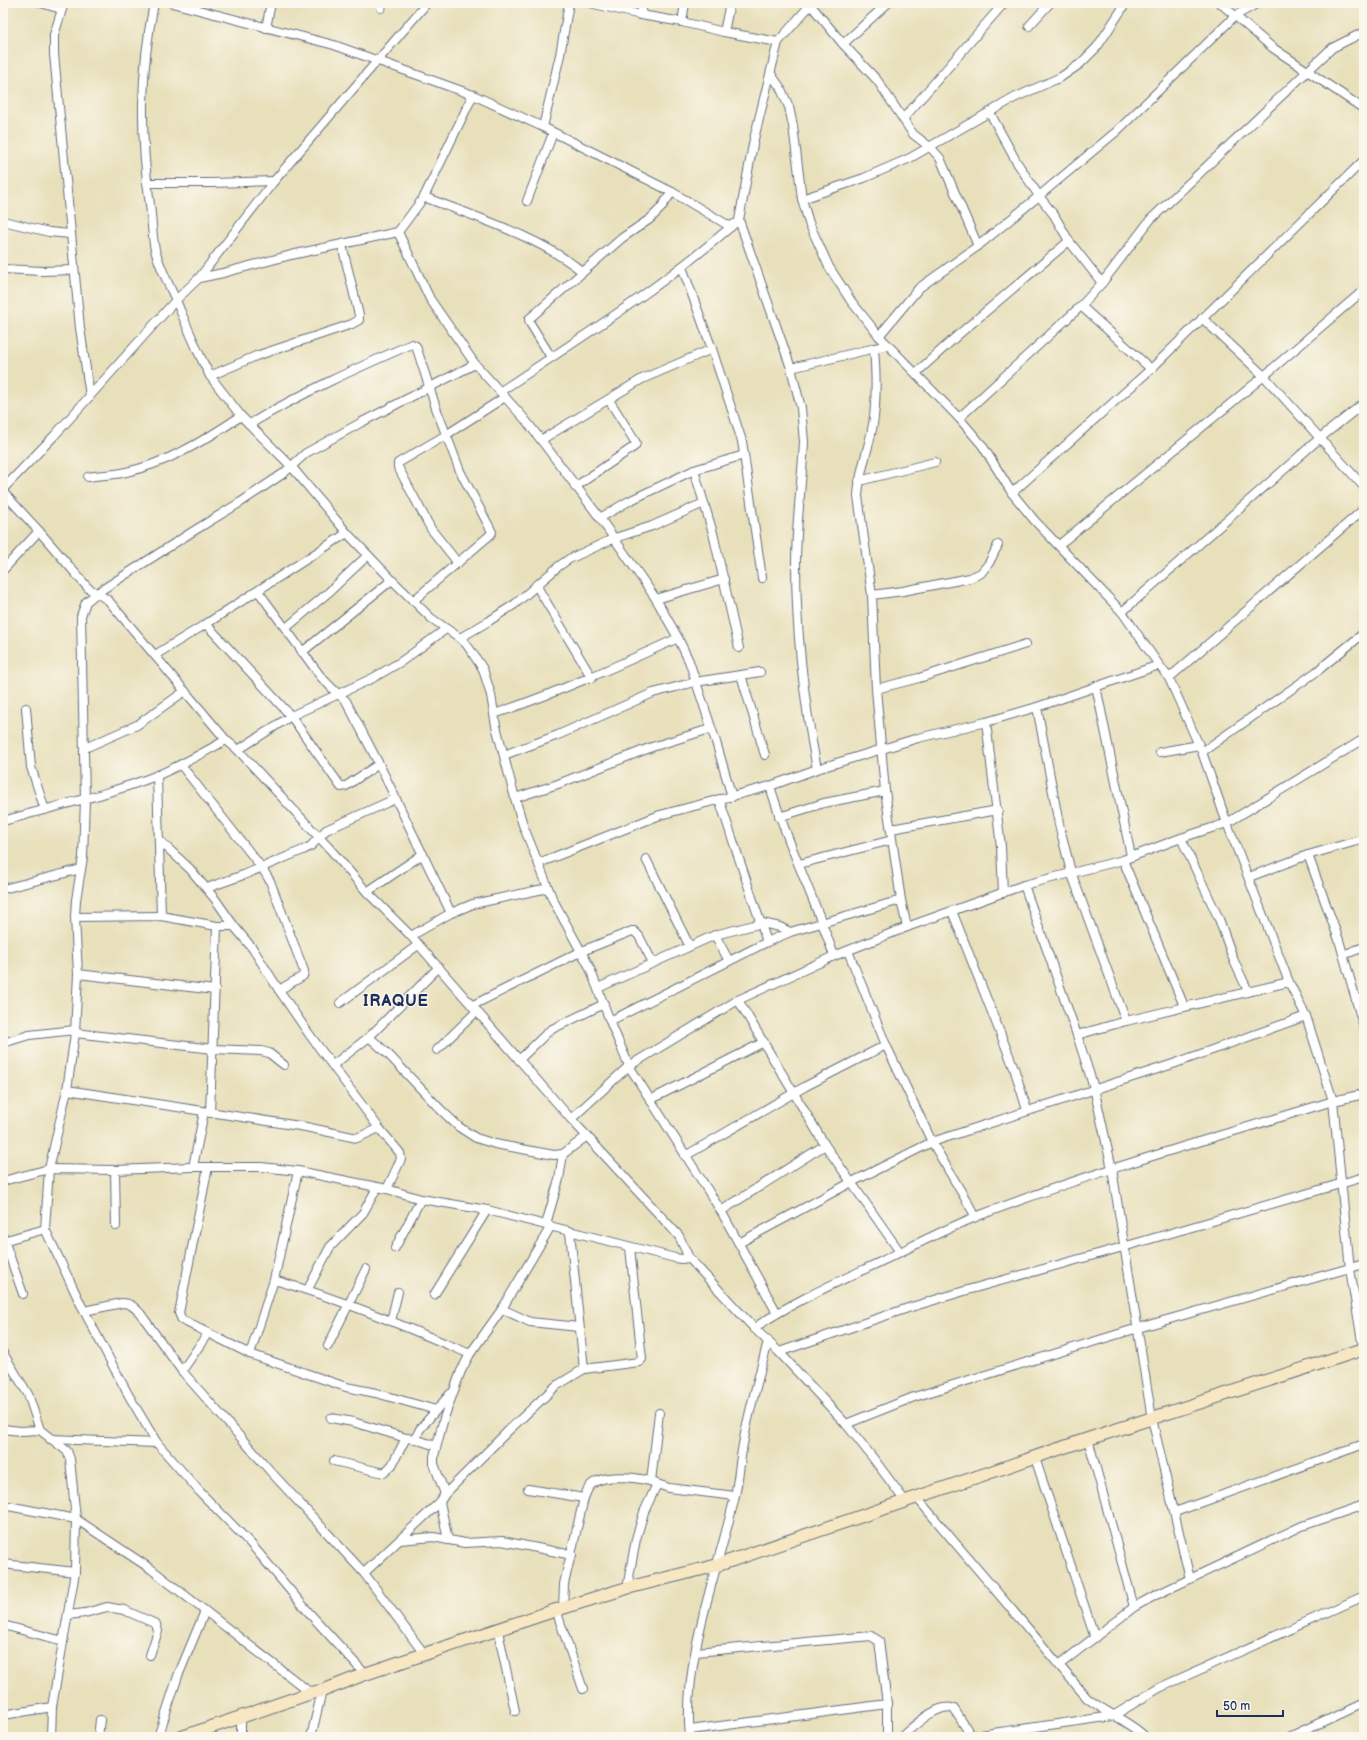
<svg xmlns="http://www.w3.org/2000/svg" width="1367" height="1740" font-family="'Balsamiq Sans',sans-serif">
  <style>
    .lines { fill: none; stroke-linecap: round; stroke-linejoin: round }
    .street-casing { stroke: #636d7f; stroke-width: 10 }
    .secondary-casing { stroke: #636d7f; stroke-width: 14 }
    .street { stroke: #fff; stroke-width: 8 }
    .secondary { stroke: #f7e8c3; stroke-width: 12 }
    .labels { text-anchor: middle; stroke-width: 3; stroke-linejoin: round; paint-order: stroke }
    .district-label { font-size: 16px; font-weight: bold; letter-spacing: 1px; fill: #1b2f5e; stroke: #fbf7ec }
  </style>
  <rect width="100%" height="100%" fill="#fbf7ec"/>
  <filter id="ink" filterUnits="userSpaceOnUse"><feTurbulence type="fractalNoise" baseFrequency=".025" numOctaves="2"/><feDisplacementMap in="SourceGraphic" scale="8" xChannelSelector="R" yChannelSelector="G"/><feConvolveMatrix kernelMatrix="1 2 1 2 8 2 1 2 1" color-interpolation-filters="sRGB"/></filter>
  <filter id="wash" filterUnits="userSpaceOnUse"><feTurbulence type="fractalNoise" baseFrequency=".012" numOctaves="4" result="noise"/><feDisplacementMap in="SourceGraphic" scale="16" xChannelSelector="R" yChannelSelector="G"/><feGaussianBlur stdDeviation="0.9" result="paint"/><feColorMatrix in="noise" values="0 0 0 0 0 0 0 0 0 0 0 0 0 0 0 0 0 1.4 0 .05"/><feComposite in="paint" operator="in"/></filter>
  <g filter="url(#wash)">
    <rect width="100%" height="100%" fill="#e8e0bb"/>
  </g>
  <g filter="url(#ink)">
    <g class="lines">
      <defs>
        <g id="street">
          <polyline points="41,3 61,9"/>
          <polyline points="64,3 54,35 54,54 80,328 90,396"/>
          <path d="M 154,3 C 140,73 140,134 150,205 C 152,220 152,236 155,250 C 160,267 168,283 175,298 C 184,319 193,341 203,362 L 210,376 L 241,416 L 291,466 L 347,533 L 392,580 L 431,618 L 460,638 L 467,645 L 483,669 L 491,695 L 496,726 L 515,798 L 523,825 L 553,900 L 589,966 L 610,1021 L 629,1066 L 721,1211 L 777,1313"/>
          <polyline points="172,3 334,45 473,95 543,127 672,192 731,227"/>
          <polyline points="590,3 641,15 682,22 724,32 778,42"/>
          <polyline points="809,3 843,44 877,80 913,134 931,148 940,158 978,246"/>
          <path d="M 812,3 L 778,42 L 754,139 L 739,220 L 791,368 L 801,408 L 804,442 C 802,481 796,524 796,563 C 796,632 804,702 817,769"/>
          <polyline points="1220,3 1273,48 1364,109"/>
          <polyline points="381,8 383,3"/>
          <polyline points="641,15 643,3"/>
          <polyline points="682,22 685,3"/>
          <polyline points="1029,26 1050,3"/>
          <polyline points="266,28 271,3"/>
          <polyline points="724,32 730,3"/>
          <polyline points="843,44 888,3"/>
          <polyline points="771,74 780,87 789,107 793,126 802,199 809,223 829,267 851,301 879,336 959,418 982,445 1012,493 1035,521 1122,612 1159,665 1169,678 1202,752 1227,823 1289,982 1306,1016 1333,1101 1350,1269 1364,1353"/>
          <polyline points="903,119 1004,3"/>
          <polyline points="543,127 560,55 569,3"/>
          <polyline points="147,183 211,183 274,181"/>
          <path d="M 424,197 C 478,218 538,236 583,272"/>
          <polyline points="802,199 864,178 910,158 1014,98 1061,77 1080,64 1097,47 1126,3"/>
          <polyline points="527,201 553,133"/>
          <polyline points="3,221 49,232 70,234"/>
          <polyline points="398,232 430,299 475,364 523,417 541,440 600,518 656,599 678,638 689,661 716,742 732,797"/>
          <polyline points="682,267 712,349 742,441 762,578"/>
          <polyline points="3,269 42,271 74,270"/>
          <polyline points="199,278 223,273 291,255 398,232 424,197 473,95"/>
          <polyline points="1102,283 1069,241 1054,215 1039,196 1117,131 1235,16 1258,3"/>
          <polyline points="1081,306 1151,369"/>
          <polyline points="1202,318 1264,376 1364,487"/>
          <polyline points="879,336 919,288 978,246 1039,196 1016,161 990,113"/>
          <path d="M 874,348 C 876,373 877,399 873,424 C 869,449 859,471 858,496 L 872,595 L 876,689 L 885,791 L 901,900 L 907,927"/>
          <polyline points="551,357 530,323 529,319 622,238 650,219 660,209 672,192"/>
          <polyline points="791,368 888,345"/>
          <polyline points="916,373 958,335 1069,241"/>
          <polyline points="210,376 256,356 352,324 359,320 359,315 342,245"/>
          <path d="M 501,391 C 580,338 662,287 734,224"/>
          <polyline points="959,418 1081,306 1102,283 1150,220 1332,48 1364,32"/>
          <path d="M 250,424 C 301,393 357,368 412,344 L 416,346 L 436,408 L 460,471 L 492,532 L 490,535 L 413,601"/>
          <polyline points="541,440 642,379 712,349"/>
          <polyline points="694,470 713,533 739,648"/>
          <path d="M 88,477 C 99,475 111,475 122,473 C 166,464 204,441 241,416"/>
          <polyline points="859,481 935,462"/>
          <polyline points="575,487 635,446 636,443 609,400"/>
          <polyline points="3,489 54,436 176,300 199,278 274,181 427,3"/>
          <polyline points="3,492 39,531 88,588 108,600 226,740 238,750 330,849 367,892 411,936 571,1119 679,1236 689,1258 754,1328 779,1352 846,1424 873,1458 905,1501"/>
          <polyline points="1012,493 1151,369 1364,160"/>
          <polyline points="600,518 629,501 694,470 744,455"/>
          <polyline points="1059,545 1264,376 1364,290"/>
          <polyline points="458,563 431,529 398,467 398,463 446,435 505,397"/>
          <polyline points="3,570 39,531"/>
          <polyline points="536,585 592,678"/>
          <polyline points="258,591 321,677 338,694 346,701 379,764 451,913"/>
          <polyline points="872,595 903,591 970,578 981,573 989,563 998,545"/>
          <polyline points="656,599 724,579"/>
          <polyline points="1122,612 1320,438 1364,403"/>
          <polyline points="206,624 291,716 341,787 346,786 379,764"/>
          <polyline points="286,628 329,592 368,555"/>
          <polyline points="460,638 489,621 515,604 559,566 569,559 615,538 652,526 704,503"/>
          <polyline points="302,652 392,580"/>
          <polyline points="155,655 206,624 347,533"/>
          <polyline points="741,675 765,755"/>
          <polyline points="1169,678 1364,509"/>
          <polyline points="1096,686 1131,856"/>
          <polyline points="876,689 919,678 1026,644"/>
          <polyline points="1037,707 1059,824 1071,872 1126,1021"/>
          <polyline points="26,708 31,767 45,810"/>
          <path d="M 494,714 C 557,693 617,666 678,638"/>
          <polyline points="986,722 1001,847 1003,893"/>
          <polyline points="85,748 137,725 185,691"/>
          <polyline points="238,750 291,716 373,678 402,661 446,629"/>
          <polyline points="1160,752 1199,745"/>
          <polyline points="1202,752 1316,672 1364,633"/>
          <polyline points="504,755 558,735 653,693 695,682 760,672"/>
          <polyline points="181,765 262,868 270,881 304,971 303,976 279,990"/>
          <polyline points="157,775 161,916"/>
          <path d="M 770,786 C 787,844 815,899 834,956"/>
          <polyline points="515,798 558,784 652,747 710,729"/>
          <polyline points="719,799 767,942"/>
          <polyline points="779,817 824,803 885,791"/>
          <path d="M 3,821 C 55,806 108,795 158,775 C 182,765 204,752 226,740"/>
          <polyline points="891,829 998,810"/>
          <polyline points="1181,838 1219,919 1234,961 1248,991"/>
          <polyline points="160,841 190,869 215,899 234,926 253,949 279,990 309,1034 379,1128 400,1153 401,1159 387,1189"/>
          <polyline points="1308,855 1339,940 1364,1028"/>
          <polyline points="646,859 689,945"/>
          <polyline points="1123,860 1184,1006"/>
          <polyline points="539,863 660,815 770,786 817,769 918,738 986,722 1037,707 1159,665"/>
          <polyline points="799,864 892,840"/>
          <polyline points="1249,877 1308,855 1364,839"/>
          <polyline points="1024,885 1077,1035 1094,1088 1112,1169 1152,1419 1190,1579"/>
          <polyline points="207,888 246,874 303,850 311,846 326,830 395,799"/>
          <polyline points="3,889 81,869"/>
          <polyline points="367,892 423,854"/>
          <polyline points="952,911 1014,1068 1027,1110"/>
          <polyline points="75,917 161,916 217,926 234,926"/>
          <polyline points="715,935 729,961"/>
          <polyline points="411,936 451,913 473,904 548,888"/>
          <polyline points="848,951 886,1045 932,1142 976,1217"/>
          <polyline points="1343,955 1364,947"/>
          <polyline points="78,974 215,990"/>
          <polyline points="598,988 715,935 762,923 780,927 790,932"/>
          <polyline points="738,1000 825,1145 900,1252"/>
          <polyline points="1356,1000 1364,997"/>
          <polyline points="340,1003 418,945"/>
          <polyline points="473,1005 582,951 632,931 634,931 639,936 653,963"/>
          <polyline points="610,1021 767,942 790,932 901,900"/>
          <polyline points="75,1033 213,1049 261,1051 269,1053 284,1065"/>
          <polyline points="1077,1035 1126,1021 1289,982"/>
          <polyline points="369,1037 388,1054 441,1110 459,1127 476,1138 495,1144 554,1155 563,1154 587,1136"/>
          <polyline points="3,1043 29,1035 75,1030"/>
          <polyline points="437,1050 477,1011"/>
          <polyline points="519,1060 550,1030 604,1004"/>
          <polyline points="333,1065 369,1037 439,967"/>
          <polyline points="67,1090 306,1127 357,1138 379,1128"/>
          <polyline points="650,1100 764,1042"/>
          <polyline points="210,1113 217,926"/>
          <polyline points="571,1119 629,1066 738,1000 834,956 907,927 1024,885 1123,860 1181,838 1227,823 1364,739"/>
          <polyline points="685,1156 806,1086 886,1045"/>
          <polyline points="193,1167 204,1112"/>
          <polyline points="208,1167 179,1313 182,1320 250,1354 346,1387 376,1393 436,1410"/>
          <polyline points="115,1170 116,1226"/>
          <polyline points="3,1181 49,1169 115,1170 193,1167 261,1167 298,1171 387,1189 421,1199 487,1210 675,1258 681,1259 689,1258"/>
          <polyline points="721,1211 825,1145"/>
          <polyline points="546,1224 559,1179 563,1154"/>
          <polyline points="3,1237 23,1294"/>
          <polyline points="3,1241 45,1229"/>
          <polyline points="739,1243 852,1182 932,1142 1173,1064 1306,1016"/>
          <polyline points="395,1248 421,1199"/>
          <path d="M 274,1280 C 341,1299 406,1327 470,1354"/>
          <polyline points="308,1289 330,1247 363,1213 377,1188"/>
          <polyline points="434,1295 487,1210"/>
          <polyline points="502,1309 530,1322 579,1327"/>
          <path d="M 84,1311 L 122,1303 C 131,1303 135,1308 140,1313 L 182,1371 L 272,1473 L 364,1573 L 425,1655"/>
          <polyline points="391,1321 398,1292"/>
          <path d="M 754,1328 C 794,1301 838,1282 882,1261 C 913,1246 945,1229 978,1216 C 1094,1171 1214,1138 1333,1101 L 1364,1094"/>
          <polyline points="328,1346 366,1269"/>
          <polyline points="779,1352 908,1308 971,1289 1123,1247 1364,1177"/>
          <polyline points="3,1353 28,1394 40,1430 67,1451 70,1459 76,1519 75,1572 52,1707 51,1737"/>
          <polyline points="250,1354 274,1280 298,1171"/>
          <polyline points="584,1369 639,1362 642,1359 630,1248"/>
          <polyline points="182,1371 208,1333"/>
          <polyline points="331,1418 353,1422 406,1438 415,1439 436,1446"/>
          <polyline points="846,1424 914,1397 1138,1328 1364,1264"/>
          <polyline points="3,1429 20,1431 40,1430"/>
          <polyline points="50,1439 157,1443"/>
          <polyline points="415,1439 420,1429 450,1394"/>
          <polyline points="1088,1439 1134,1607"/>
          <polyline points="1035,1458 1095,1638"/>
          <polyline points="334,1461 384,1473 392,1465 406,1438"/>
          <polyline points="651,1481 659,1413"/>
          <polyline points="528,1489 584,1498"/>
          <polyline points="445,1494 434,1464 434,1456 444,1418 461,1371 470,1354 502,1309 551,1226"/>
          <path d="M 917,1498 L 1087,1698 C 1104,1712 1133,1723 1145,1737"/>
          <polyline points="440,1502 448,1540"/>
          <polyline points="3,1505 76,1519 151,1569 311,1693"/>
          <polyline points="1175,1512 1364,1444"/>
          <polyline points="400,1540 433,1537 465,1543 502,1541 572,1555"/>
          <polyline points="3,1564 75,1572"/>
          <polyline points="364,1573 440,1502 445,1494 509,1430 556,1386 584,1369 570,1232"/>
          <polyline points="627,1588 636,1539 644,1512 657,1484 669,1488 735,1496"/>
          <path d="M 563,1608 L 564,1584 L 584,1498 C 586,1493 588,1487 592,1484 C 605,1473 643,1477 657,1484"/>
          <polyline points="556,1610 583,1689"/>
          <polyline points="68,1615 85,1613 107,1607 124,1610 156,1624 158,1631 150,1655"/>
          <polyline points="3,1625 63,1641"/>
          <polyline points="498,1631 515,1711"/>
          <polyline points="696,1652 871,1636 879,1641 887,1704 887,1737"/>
          <polyline points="1059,1665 1134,1607 1156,1595 1302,1526 1364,1505"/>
          <polyline points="365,1674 311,1615 251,1544 200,1492 157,1443 129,1396 84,1311 45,1229 49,1169 67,1090 75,1033 78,974 75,917 76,900 83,857 85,799 81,616 86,602 97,593 192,532 241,502 284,473 306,453 362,422 475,364"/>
          <polyline points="3,1715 52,1707"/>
          <polyline points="690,1730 887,1704"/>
          <polyline points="972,1736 1113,1716 1159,1688 1364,1596"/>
          <polyline points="98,1737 100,1720"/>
          <polyline points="158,1737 178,1676 205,1611"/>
          <polyline points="241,1737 241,1718"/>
          <polyline points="311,1737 322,1691"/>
          <path d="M 690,1737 C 682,1660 718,1571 735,1496 C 739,1477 740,1458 744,1439 C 750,1406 760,1374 768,1341"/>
          <path d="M 901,1737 C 912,1728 939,1701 954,1709 L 972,1737"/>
          <polyline points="1289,1737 1364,1702"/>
        </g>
        <polyline id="secondary" points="182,1737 311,1693 322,1691 365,1674 556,1610 627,1588 718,1565 1088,1439 1364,1349"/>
      </defs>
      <use href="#street" class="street-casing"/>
      <use href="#secondary" class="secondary-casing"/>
      <use href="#street" class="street"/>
      <use href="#secondary" class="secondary"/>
    </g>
  </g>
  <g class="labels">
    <g class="district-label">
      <text x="396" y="1006">IRAQUE</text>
    </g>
  </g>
  <rect width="1367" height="1740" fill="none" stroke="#fbf7ec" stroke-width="16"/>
  <path d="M1217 1710v6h66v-6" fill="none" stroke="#1b2f5e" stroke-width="2"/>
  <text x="1223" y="1710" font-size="12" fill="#1b2f5e" stroke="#fbf7ec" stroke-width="3" paint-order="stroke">50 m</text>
</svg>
